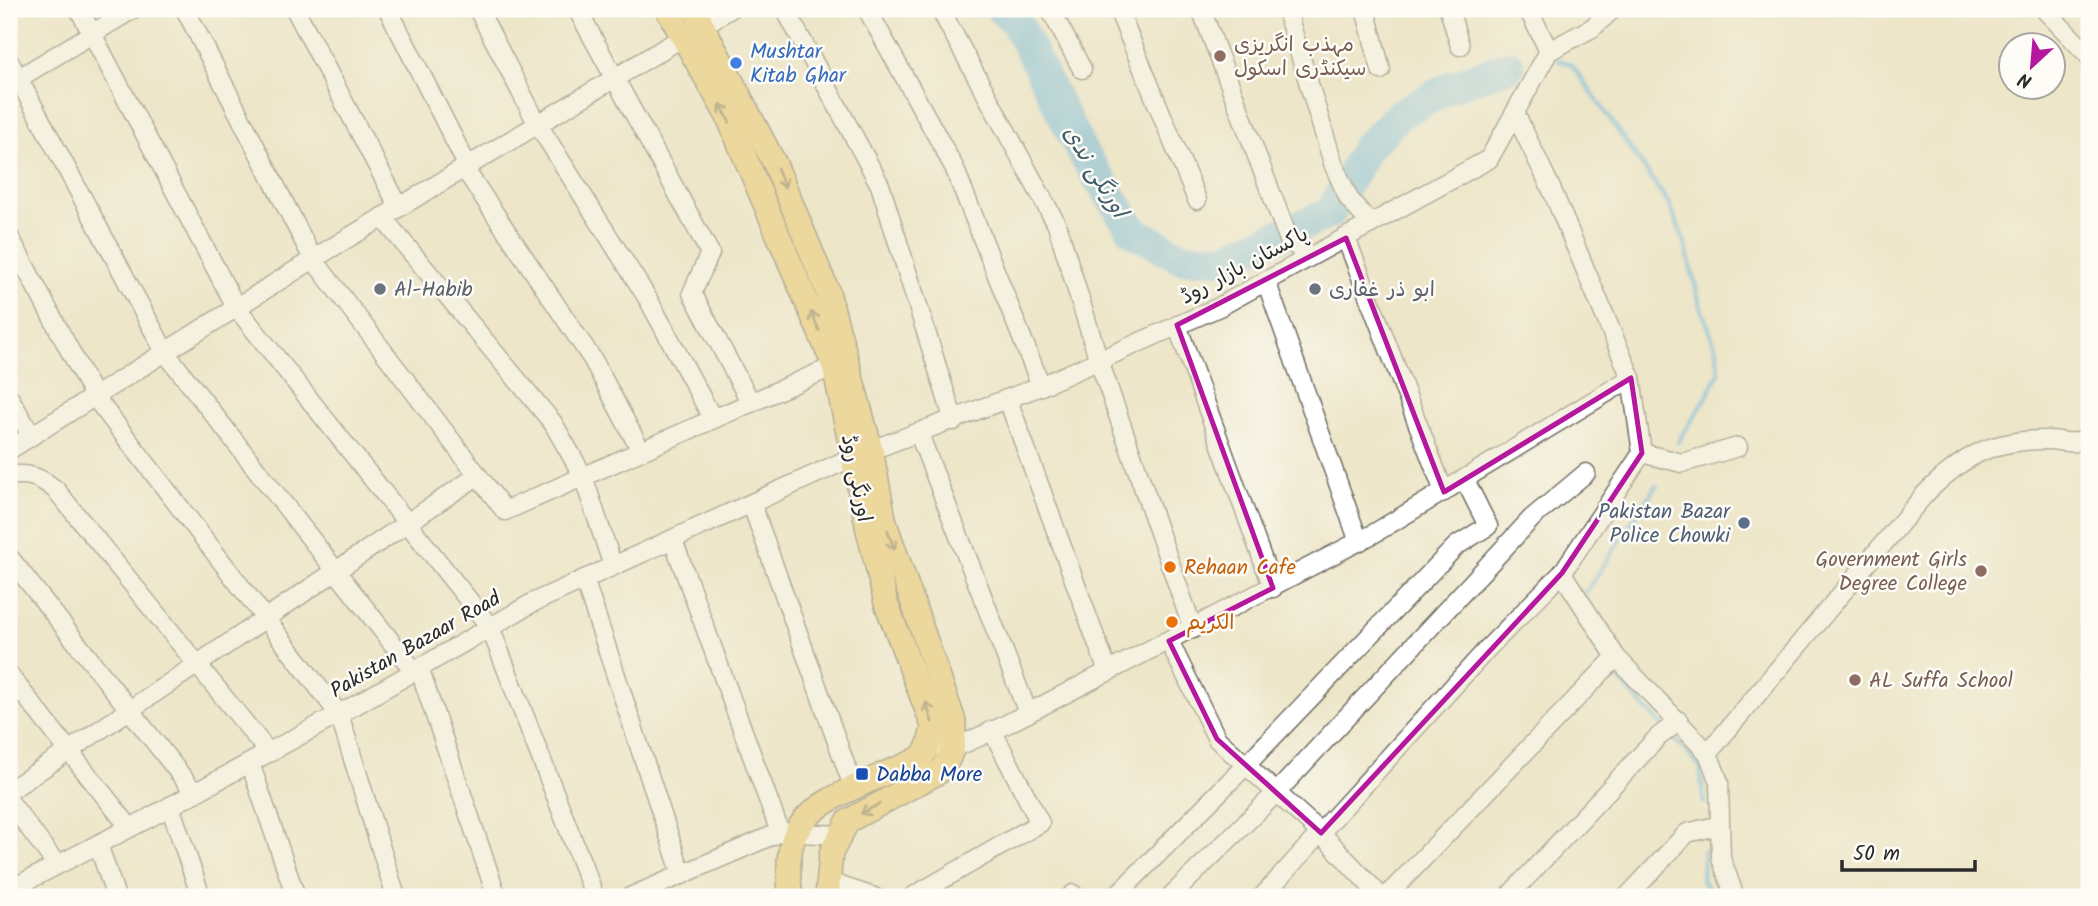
<svg xmlns="http://www.w3.org/2000/svg" width="2098" height="906" font-family="Kalam,'Playpen Sans Arabic',sans-serif">
  <style>
    .lines { fill: none; stroke-linecap: round; stroke-linejoin: round }
    .stream { stroke: #68b6e2; stroke-width: 5 }
    .river { stroke: #68b6e2; stroke-width: 32 }
    .minor-casing { stroke: #6f6c62; stroke-width: 21 }
    .major-casing { stroke: #6f6c62; stroke-width: 26 }
    .minor { stroke: #fff; stroke-width: 18 }
    .major { stroke: #eac669; stroke-width: 23 }
    .oneway { stroke: #8a784a }
    .marked { fill: none; stroke: #b5179e; stroke-width: 5; stroke-linejoin: round }
    .education-dot { fill: #8d6e63; stroke: #fdfcf7; stroke-width: 2.5 }
    .shop-dot { fill: #3f7fe0; stroke: #fdfcf7; stroke-width: 2.5 }
    .worship-dot { fill: #6b7280; stroke: #fdfcf7; stroke-width: 2.5 }
    .service-dot { fill: #5c6f8a; stroke: #fdfcf7; stroke-width: 2.5 }
    .food-dot { fill: #e8710a; stroke: #fdfcf7; stroke-width: 2.5 }
    .transit-dot { fill: #1a4fb4; stroke: #fdfcf7; stroke-width: 2.5 }
    .labels { text-anchor: middle; stroke-width: 5; stroke-linejoin: round; paint-order: stroke }
    .education-label { font-size: 21px; fill: #785e54; stroke: #fdfcf7; text-anchor: start }
    .shop-label { font-size: 21px; fill: #366cbe; stroke: #fdfcf7; text-anchor: start }
    .street-label { font-size: 21px; fill: #2b2b2b; stroke: #fdfcf7 }
    .worship-label { font-size: 21px; fill: #5b616d; stroke: #fdfcf7; text-anchor: start }
    .service-label { font-size: 21px; fill: #4e5e75; stroke: #fdfcf7; text-anchor: end }
    .food-label { font-size: 21px; fill: #c56008; stroke: #fdfcf7; text-anchor: start }
    .transit-label { font-size: 21px; fill: #164399; stroke: #fdfcf7; text-anchor: start }
    .water-label { font-size: 23px; font-style: italic; fill: #405c6b; stroke: #fdfcf7 }
  </style>
  <rect width="100%" height="100%" fill="#fdfcf7"/>
  <filter id="ink" filterUnits="userSpaceOnUse"><feTurbulence type="fractalNoise" baseFrequency=".0143" numOctaves="2"/><feDisplacementMap in="SourceGraphic" scale="14" xChannelSelector="R" yChannelSelector="G"/><feConvolveMatrix kernelMatrix="1 2 1 2 8 2 1 2 1" color-interpolation-filters="sRGB"/></filter>
  <filter id="wash" filterUnits="userSpaceOnUse"><feTurbulence type="fractalNoise" baseFrequency=".00686" numOctaves="4" result="noise"/><feDisplacementMap in="SourceGraphic" scale="28" xChannelSelector="R" yChannelSelector="G"/><feGaussianBlur stdDeviation="1.57" result="paint"/><feColorMatrix in="noise" values="0 0 0 0 0 0 0 0 0 0 0 0 0 0 0 0 0 1.4 0 .05"/><feComposite in="paint" operator="in"/></filter>
  <g filter="url(#wash)">
    <rect width="100%" height="100%" fill="#ede6c9"/>
    <g class="lines">
      <g class="stream">
        <polyline points="1558,60 1571,64 1594,96 1669,204 1685,243 1700,305 1717,351 1719,372 1709,393 1678,442"/>
        <polyline points="1582,598 1656,486"/>
        <polyline points="1582,618 1600,657 1615,676 1700,766 1704,803"/>
        <polyline points="1704,851 1702,880 1714,897"/>
      </g>
      <polyline class="river" points="1001,9 1016,22 1082,152 1133,231 1182,258 1225,258 1330,213 1366,148 1400,114 1452,86 1509,66"/>
    </g>
  </g>
  <g filter="url(#ink)">
    <g class="lines">
      <defs>
        <g id="minor">
          <polyline points="79,9 236,307 490,627 595,897"/>
          <polyline points="185,9 313,259 505,511 834,366"/>
          <polyline points="295,9 399,207"/>
          <polyline points="388,9 467,165"/>
          <polyline points="478,9 537,123 648,299 713,419"/>
          <polyline points="577,9 710,253 692,293 751,403"/>
          <polyline points="785,9 880,185 954,421"/>
          <polyline points="867,9 954,167 1041,386"/>
          <polyline points="940,9 1057,225 1099,361 1193,629"/>
          <polyline points="1050,9 1082,69"/>
          <polyline points="1118,9 1197,200"/>
          <polyline points="1201,9 1289,240 1309,257"/>
          <polyline points="1286,9 1334,166 1349,199 1371,224"/>
          <polyline points="1365,9 1381,70"/>
          <polyline points="1449,9 1460,46"/>
          <polyline points="1528,9 1549,51"/>
          <polyline points="2044,9 2089,56"/>
          <polyline points="1549,51 1592,28 1613,9"/>
          <polyline points="9,61 165,352 414,671"/>
          <polyline points="9,84 133,9"/>
          <polyline points="464,168 593,360 641,451"/>
          <polyline points="382,217 553,423 583,476 613,566"/>
          <polyline points="9,236 94,396 339,714 396,897"/>
          <polyline points="1346,238 1444,492"/>
          <polyline points="1266,281 1359,542"/>
          <polyline points="1177,325 1273,588"/>
          <polyline points="9,397 31,435"/>
          <polyline points="1008,400 1108,672"/>
          <polyline points="919,434 1028,713"/>
          <polyline points="9,450 328,250 730,9"/>
          <polyline points="1642,453 1682,463 1738,447"/>
          <path d="M 9,476 C 29,473 40,477 56,490 L 269,753"/>
          <polyline points="752,505 854,789"/>
          <polyline points="673,540 780,832"/>
          <polyline points="9,557 195,793"/>
          <polyline points="1562,573 1616,657 1708,753 1719,782 1721,858 1735,897"/>
          <polyline points="584,579 682,875"/>
          <polyline points="1169,641 1217,739 1321,833 1381,897"/>
          <polyline points="419,668 497,897"/>
          <polyline points="9,675 130,828"/>
          <polyline points="942,748 954,748 999,728 1373,534 1631,378"/>
          <path d="M 1708,753 L 1925,494 C 1964,455 1991,440 2047,440 C 2064,440 2074,447 2089,437"/>
          <polyline points="250,763 296,897"/>
          <polyline points="9,791 477,476"/>
          <polyline points="9,801 57,865"/>
          <polyline points="170,806 201,897"/>
          <polyline points="98,844 116,897"/>
          <polyline points="828,882 874,897"/>
          <polyline points="9,890 147,819 361,702 532,603 853,457 1041,386 1219,307 1266,281 1489,159 1549,51"/>
          <polyline points="630,897 780,832 839,835"/>
          <polyline points="912,897 1040,823 992,730"/>
          <polyline points="1070,897 1073,894"/>
          <polyline points="1123,897 1119,893 1246,765 1456,546 1488,526 1465,480"/>
          <polyline points="1170,897 1276,793 1532,518 1586,473"/>
          <polyline points="1262,897 1489,647 1562,573 1642,453 1631,378 1551,188 1515,113"/>
          <polyline points="1386,897 1616,657"/>
          <polyline points="1508,897 1658,737 1679,721"/>
          <polyline points="1627,897 1687,833 1720,825"/>
        </g>
        <g id="major">
          <path d="M 667,9 L 727,115 L 834,366 L 868,530 L 886,603 L 933,726 C 931,736 930,748 922,756 C 914,763 898,768 888,772 C 821,804 778,812 791,897"/>
          <path d="M 694,9 L 775,164 L 828,292 L 871,450 L 885,523 L 954,721 C 954,742 954,756 939,772 L 848,821 L 831,853 L 827,897"/>
        </g>
      </defs>
      <use href="#minor" class="minor-casing"/>
      <use href="#major" class="major-casing"/>
      <use href="#minor" class="minor"/>
      <use href="#major" class="major"/>
    </g>
    <defs><path id="oneway-shaft" d="M-6 0H5M1.5-3L5.5 0L1.5 3" fill="none" stroke-width="1.6" stroke-linecap="round" stroke-linejoin="round" transform="scale(1.75)"/></defs>
    <g class="oneway">
      <use href="#oneway-shaft" transform="translate(725 113) rotate(-117)"/>
      <use href="#oneway-shaft" transform="translate(781 178) rotate(68)"/>
      <use href="#oneway-shaft" transform="translate(815 321) rotate(-113)"/>
      <use href="#oneway-shaft" transform="translate(891 540) rotate(71)"/>
      <use href="#oneway-shaft" transform="translate(929 712) rotate(-107)"/>
      <use href="#oneway-shaft" transform="translate(870 809) rotate(152)"/>
    </g>
  </g>
  <path d="M0 0H2098V906H0ZM 1346,238 L 1444,492 L 1631,378 L 1642,453 L 1562,573 L 1321,833 L 1217,739 L 1169,641 L 1273,588 L 1177,325 Z" fill="#ede6c9" fill-opacity=".55" fill-rule="evenodd"/>
  <path class="marked" d="M 1346,238 L 1444,492 L 1631,378 L 1642,453 L 1562,573 L 1321,833 L 1217,739 L 1169,641 L 1273,588 L 1177,325 Z"/>
  <g class="education-dot">
    <circle cx="1220" cy="56" r="7"/>
    <circle cx="1981" cy="571" r="7"/>
    <circle cx="1855" cy="680" r="7"/>
  </g>
  <circle class="shop-dot" cx="736" cy="63" r="7"/>
  <g class="worship-dot">
    <circle cx="380" cy="289" r="7"/>
    <circle cx="1315" cy="289" r="7"/>
  </g>
  <circle class="service-dot" cx="1744" cy="523" r="7"/>
  <g class="food-dot">
    <circle cx="1170" cy="567" r="7"/>
    <circle cx="1172" cy="622" r="7"/>
  </g>
  <rect class="transit-dot" x="855" y="767" width="14" height="14" rx="3.5"/>
  <g class="labels">
    <g class="education-label">
      <text x="1234" y="51">مہذب انگریزی<tspan x="1234" dy="24">سیکنڈری اسکول</tspan></text>
      <text x="1967" y="566" text-anchor="end">Government Girls<tspan x="1967" dy="24">Degree College</tspan></text>
      <text x="1869" y="687">AL Suffa School</text>
    </g>
    <g class="shop-label">
      <text x="750" y="58">Mushtar<tspan x="750" dy="24">Kitab Ghar</tspan></text>
    </g>
    <g class="street-label">
      <text transform="translate(1244 265) rotate(-28)" y="7">پاکستان بازار روڈ</text>
      <text transform="translate(857 478) rotate(79)" y="7">اورنگی روڈ</text>
      <text transform="translate(415 644) rotate(-30)" y="7">Pakistan Bazaar Road</text>
    </g>
    <g class="worship-label">
      <text x="394" y="296">Al-Habib</text>
      <text x="1329" y="296">ابو ذر غفاری</text>
    </g>
    <g class="service-label">
      <text x="1730" y="518">Pakistan Bazar<tspan x="1730" dy="24">Police Chowki</tspan></text>
    </g>
    <g class="food-label">
      <text x="1184" y="574">Rehaan Cafe</text>
      <text x="1186" y="629">الکریم</text>
    </g>
    <g class="transit-label">
      <text x="876" y="781">Dabba More</text>
    </g>
    <g class="water-label">
      <text transform="translate(1096 171) rotate(59)" y="8">اورنگی ندی</text>
    </g>
  </g>
  <rect width="2098" height="906" fill="none" stroke="#fdfcf7" stroke-width="35"/>
  <g transform="translate(2032 66) rotate(206)"><circle r="33" fill="#fdfcf7" stroke="#a9a8a5" stroke-width="2"/>
  <path d="M0-5L12 26L0 18L-12 26Z" fill="#b5179e"/>
  <text y="-10" font-size="19" font-weight="bold" text-anchor="middle" fill="#2b2b2b">N</text>
  </g>
  <path d="M1842 860v10h133v-10" fill="none" stroke="#2b2b2b" stroke-width="3.5"/>
  <text x="1853" y="860" font-size="21" fill="#2b2b2b" stroke="#fdfcf7" stroke-width="5" paint-order="stroke">50 m</text>
</svg>
